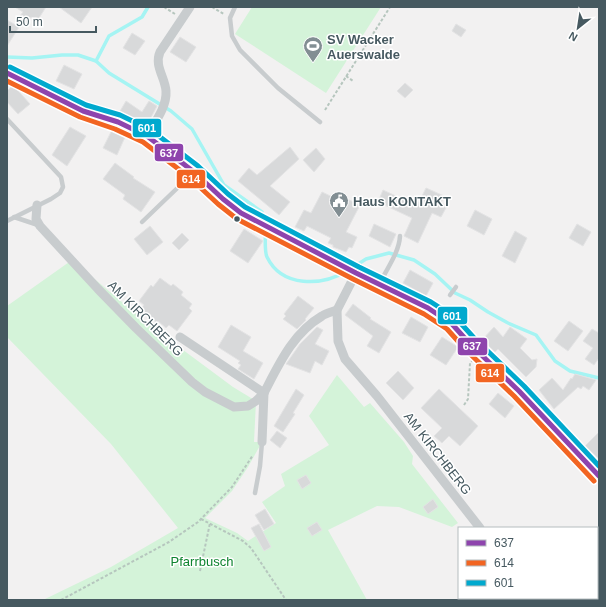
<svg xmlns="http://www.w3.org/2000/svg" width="606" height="607" font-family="Arial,sans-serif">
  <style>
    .green { fill: #d4f3d9 }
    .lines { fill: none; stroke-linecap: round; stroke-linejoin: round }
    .stream { stroke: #a5f4f3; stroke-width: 3.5 }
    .building { fill: #d8d9da; stroke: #e3e3e4 }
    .path { stroke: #b6c6be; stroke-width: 2; stroke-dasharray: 3 2; stroke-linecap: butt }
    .lane { stroke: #c8ccce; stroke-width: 4.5 }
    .street { stroke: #c8ccce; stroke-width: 9 }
    .secondary { stroke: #c9ced0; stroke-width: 13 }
    .bus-1-casing { stroke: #fff; stroke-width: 8 }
    .bus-2-casing { stroke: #fff; stroke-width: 8 }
    .bus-3-casing { stroke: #fff; stroke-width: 8 }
    .bus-1 { stroke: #8e44ad; stroke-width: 5 }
    .bus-2 { stroke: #f26522; stroke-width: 5 }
    .bus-3 { stroke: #00a9ce; stroke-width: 5 }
    .bus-dot { fill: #465960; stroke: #fff; stroke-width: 1.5 }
    .labels { text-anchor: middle; stroke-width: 3; stroke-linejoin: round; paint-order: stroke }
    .poi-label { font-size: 13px; font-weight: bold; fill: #465960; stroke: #fff; text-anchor: start }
    .street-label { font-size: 13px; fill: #465960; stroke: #fff }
    .park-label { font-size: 13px; fill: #0e842f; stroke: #fff }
    .line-badge { stroke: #fff; stroke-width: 1.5 }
    .badge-label { font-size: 11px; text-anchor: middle; font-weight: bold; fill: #fff }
  </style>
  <rect width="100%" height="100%" fill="#f2f1f1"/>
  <g class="green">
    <polygon points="252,7 381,7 326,93 235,34"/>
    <polygon points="72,260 148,324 233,387 256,401 254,442 262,442 248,467 232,491 205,518 237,533 248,541 276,523 262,502 285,486 281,474 329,445 309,416 337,375 364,407 370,403 404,442 413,456 412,464 458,523 452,527 399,507 377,506 328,530 367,600 43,600 111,567 178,528 111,444 7,337 7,306"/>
    <polygon points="599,579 599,600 566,600 570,598 597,598 597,580"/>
  </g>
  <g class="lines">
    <g class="stream">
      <polyline points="7,57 32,58 62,55 78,55 96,61 109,73 171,111 192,129 224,185 262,212 264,221"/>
      <polyline points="96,61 109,36 142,17 148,7"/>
      <path d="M 265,229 C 266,237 264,251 267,257 C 282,288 322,286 347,271"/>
      <polyline points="352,268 366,259 389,253 414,260 435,274 455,293 470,300 488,312 508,323 536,335 555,361 570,371 599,378"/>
    </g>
  </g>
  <g class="building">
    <polygon points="15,7 46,7 37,21 31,17 25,25 17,20 23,12"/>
    <polygon points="59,7 92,7 81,23"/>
    <polygon points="7,20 19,27 7,46"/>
    <polygon points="456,24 466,30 461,37 452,31"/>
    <polygon points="132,33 145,41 135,55 123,48"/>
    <polygon points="180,37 196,47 186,62 170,52"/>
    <polygon points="64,65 82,74 74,89 56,81"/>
    <polygon points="405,83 413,90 405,98 397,91"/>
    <polygon points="13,85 30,104 18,114 7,102 7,91"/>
    <polygon points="126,101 142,112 149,101 157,106 147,125 143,122 142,125 119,113"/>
    <polygon points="70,127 86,136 67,166 52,155"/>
    <polygon points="112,130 125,137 117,155 103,148"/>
    <polygon points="290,147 299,159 270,186 290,202 279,215 238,181 249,168 257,175"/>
    <polygon points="316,148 325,159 314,172 303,160"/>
    <polygon points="115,163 134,177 133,178 155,192 141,212 123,199 125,195 103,179"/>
    <polygon points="426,188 444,196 441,203 447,206 441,217 432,213 418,243 404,236 412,218 378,202 383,190 417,206"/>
    <polygon points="322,192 345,203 347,199 360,205 346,232 357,237 352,248 349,247 346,252 333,247 333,245 328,243 331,238 307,226 304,231 295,227 304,210 311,213"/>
    <polygon points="475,210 492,219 484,235 467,226"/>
    <polygon points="374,224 396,234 390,247 369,236"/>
    <polygon points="577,224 591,232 583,246 569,238"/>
    <polygon points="150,226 163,242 147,255 134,239"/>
    <polygon points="244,229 263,241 248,263 230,251"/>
    <polygon points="515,231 527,238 515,263 502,256"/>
    <polygon points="182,233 189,240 179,250 172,243"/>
    <polygon points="410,270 433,283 426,296 403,283"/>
    <polygon points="160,278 171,286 173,284 183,292 181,295 192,304 189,308 192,311 177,331 169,325 166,328 158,321 157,323 141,309 144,305 139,301 151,285 153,287"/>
    <polygon points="298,296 314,308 305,319 306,320 297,329 283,319 286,316 284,314"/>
    <polygon points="353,304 371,318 370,319 391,332 379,353 367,346 373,336 345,315"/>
    <polygon points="411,317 428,327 420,342 402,333"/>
    <polygon points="569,321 583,331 568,351 554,341"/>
    <polygon points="231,325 251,337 243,351 263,363 254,379 238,369 241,365 238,363 240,361 218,347"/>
    <polygon points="317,327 323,330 315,344 329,351 322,365 315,361 310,373 286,364 300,344"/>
    <polygon points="494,327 503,337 510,327 527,339 520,348 532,360 537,359 536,367 526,377 498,349 495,352 482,340"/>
    <polygon points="592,329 599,333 599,358 594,365 585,359 593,348 583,341"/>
    <polygon points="442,337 458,347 446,365 430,355"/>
    <polygon points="398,371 414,388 403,400 386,383"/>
    <polygon points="575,374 596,380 589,390 583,386 581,389 578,387 554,409 539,390 552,378 563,390 571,378 572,379"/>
    <polygon points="296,389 304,395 293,413 295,414 283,432 274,426"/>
    <polygon points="439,389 478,426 460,446 449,436 442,443 434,436 442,428 421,408"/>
    <polygon points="498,393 514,406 505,418 489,404"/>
    <polygon points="277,431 287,438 280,448 270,440"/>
    <polygon points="599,432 599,459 585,446"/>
    <polygon points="306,475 311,483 302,489 297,480"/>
    <polygon points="433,499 438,507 428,514 423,507"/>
    <polygon points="265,509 274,524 264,530 255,515"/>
    <polygon points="317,522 322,530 312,536 307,528"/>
    <polygon points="259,524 271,547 264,551 251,528"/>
  </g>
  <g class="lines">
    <g class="path">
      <polyline points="164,7 175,14"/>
      <polyline points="212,7 224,14"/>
      <polyline points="346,76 353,81"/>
      <polyline points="325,110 390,7"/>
      <polyline points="464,405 468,399 470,363 472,361"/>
      <polyline points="201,519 243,541 251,548 286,600"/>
      <polyline points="597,550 599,548"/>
      <polyline points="200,571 210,523"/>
      <polyline points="564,598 565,600"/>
      <polyline points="572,598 573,600"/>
      <polyline points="61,600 169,542 198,522 232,487 253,455"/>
    </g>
    <g class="lane">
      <polyline points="235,7 230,18 232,36 240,50 278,88 320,122"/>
      <polyline points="7,119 61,177 63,187 60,193 51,199 7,221"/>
      <polyline points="14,217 38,225"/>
      <polyline points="142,222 193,173"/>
      <path d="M 380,283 C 387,268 399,253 400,236"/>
      <polyline points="450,295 456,287"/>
      <polyline points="255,493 260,466 262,442"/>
    </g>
    <g class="street">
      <path d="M 147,136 C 155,122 167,107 166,91 C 165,77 154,66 160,52 L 190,7"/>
      <polyline points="37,205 36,219 40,226 98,289 136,328 192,382 205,392 234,407 248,406 256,401 264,393"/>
      <polyline points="356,273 337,310 338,341 345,359 377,396 480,528"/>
      <path d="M 180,337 L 264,393 C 279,364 293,333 322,316 C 326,313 332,312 337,310"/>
      <polyline points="262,442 264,393"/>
      <polyline points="483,600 483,598"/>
    </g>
    <polyline class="secondary" points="7,73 17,77 83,111 118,122 147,136 194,172 223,199 241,213 356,273 428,308 436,314 452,324 470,344 519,391 599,476"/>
    <defs>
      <polyline id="bus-1" points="7,73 83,111 118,122 147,136 194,172 223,199 241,213 356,273 428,308 452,324 470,344 519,391 599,476"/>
      <polyline id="bus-2" points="7,81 80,117 115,129 143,142 189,177 218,204 237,219 353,279 424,314 447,329 465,349 514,396 594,481"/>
      <polyline id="bus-3" points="10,67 86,105 120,115 151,130 198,166 228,194 245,207 359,267 431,302 456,318 475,339 524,386 599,466"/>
    </defs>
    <use href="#bus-1" class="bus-1-casing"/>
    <use href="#bus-2" class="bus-2-casing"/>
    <use href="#bus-3" class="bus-3-casing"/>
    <use href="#bus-1" class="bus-1"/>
    <use href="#bus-2" class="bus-2"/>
    <use href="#bus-3" class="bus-3"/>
  </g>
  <defs>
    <symbol id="stadium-pin" viewBox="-11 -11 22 30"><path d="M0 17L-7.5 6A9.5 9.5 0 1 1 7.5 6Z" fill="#828e93" stroke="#fff"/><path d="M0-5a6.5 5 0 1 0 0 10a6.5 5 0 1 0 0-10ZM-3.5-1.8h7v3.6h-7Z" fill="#fff"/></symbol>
    <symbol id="civic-pin" viewBox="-11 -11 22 30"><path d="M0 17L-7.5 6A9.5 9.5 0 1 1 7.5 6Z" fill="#828e93" stroke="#fff"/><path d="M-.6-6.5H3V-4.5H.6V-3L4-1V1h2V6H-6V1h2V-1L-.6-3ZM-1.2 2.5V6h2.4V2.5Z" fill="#fff"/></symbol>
  </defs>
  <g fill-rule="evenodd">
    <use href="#stadium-pin" x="302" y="35" width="22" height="30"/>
    <use href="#civic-pin" x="328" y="190" width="22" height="30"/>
  </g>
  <circle class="bus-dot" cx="237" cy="219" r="3.5"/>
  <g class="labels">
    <g class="poi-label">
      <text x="327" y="44">SV Wacker<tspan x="327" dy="15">Auerswalde</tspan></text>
      <text x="353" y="206">Haus KONTAKT</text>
    </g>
    <g class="street-label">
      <text transform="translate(146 318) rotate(45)" y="5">AM KIRCHBERG</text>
      <text transform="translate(438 453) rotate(52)" y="5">AM KIRCHBERG</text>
    </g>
    <g class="park-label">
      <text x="202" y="566">Pfarrbusch</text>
    </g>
  </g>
  <g class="line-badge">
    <rect x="132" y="118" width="30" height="20" rx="4" fill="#00a9ce"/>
    <rect x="154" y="143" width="30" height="19" rx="4" fill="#8e44ad"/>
    <rect x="176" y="169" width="30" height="20" rx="4" fill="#f26522"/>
    <rect x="437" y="306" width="31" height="19" rx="4" fill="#00a9ce"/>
    <rect x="457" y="337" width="31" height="19" rx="4" fill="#8e44ad"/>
    <rect x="475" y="363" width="30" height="20" rx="4" fill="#f26522"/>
  </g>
  <g class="badge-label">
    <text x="147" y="132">601</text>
    <text x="169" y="157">637</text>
    <text x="191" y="183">614</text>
    <text x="452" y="320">601</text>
    <text x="472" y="350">637</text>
    <text x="490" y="377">614</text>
  </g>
  <rect width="606" height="607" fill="none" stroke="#465960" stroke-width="16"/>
  <rect x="458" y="527" width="140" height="72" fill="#ffffff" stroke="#b5bdbf"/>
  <rect x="466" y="540" width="20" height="6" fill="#8e44ad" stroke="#b5bdbf"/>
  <text x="494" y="547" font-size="12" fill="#465960">637</text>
  <rect x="466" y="560" width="20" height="6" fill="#f26522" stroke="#b5bdbf"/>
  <text x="494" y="567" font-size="12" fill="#465960">614</text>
  <rect x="466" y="580" width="20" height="6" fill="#00a9ce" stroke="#b5bdbf"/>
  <text x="494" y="587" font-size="12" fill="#465960">601</text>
  <g transform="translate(578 28) rotate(210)" stroke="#ffffff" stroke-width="3" paint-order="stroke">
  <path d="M0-3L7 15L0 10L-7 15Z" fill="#465960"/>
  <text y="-6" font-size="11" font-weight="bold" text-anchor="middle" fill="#465960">N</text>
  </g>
  <path d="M10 26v6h86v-6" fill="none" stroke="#465960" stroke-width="2"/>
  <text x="16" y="26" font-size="12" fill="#465960" stroke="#ffffff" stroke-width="3" paint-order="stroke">50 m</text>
</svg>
